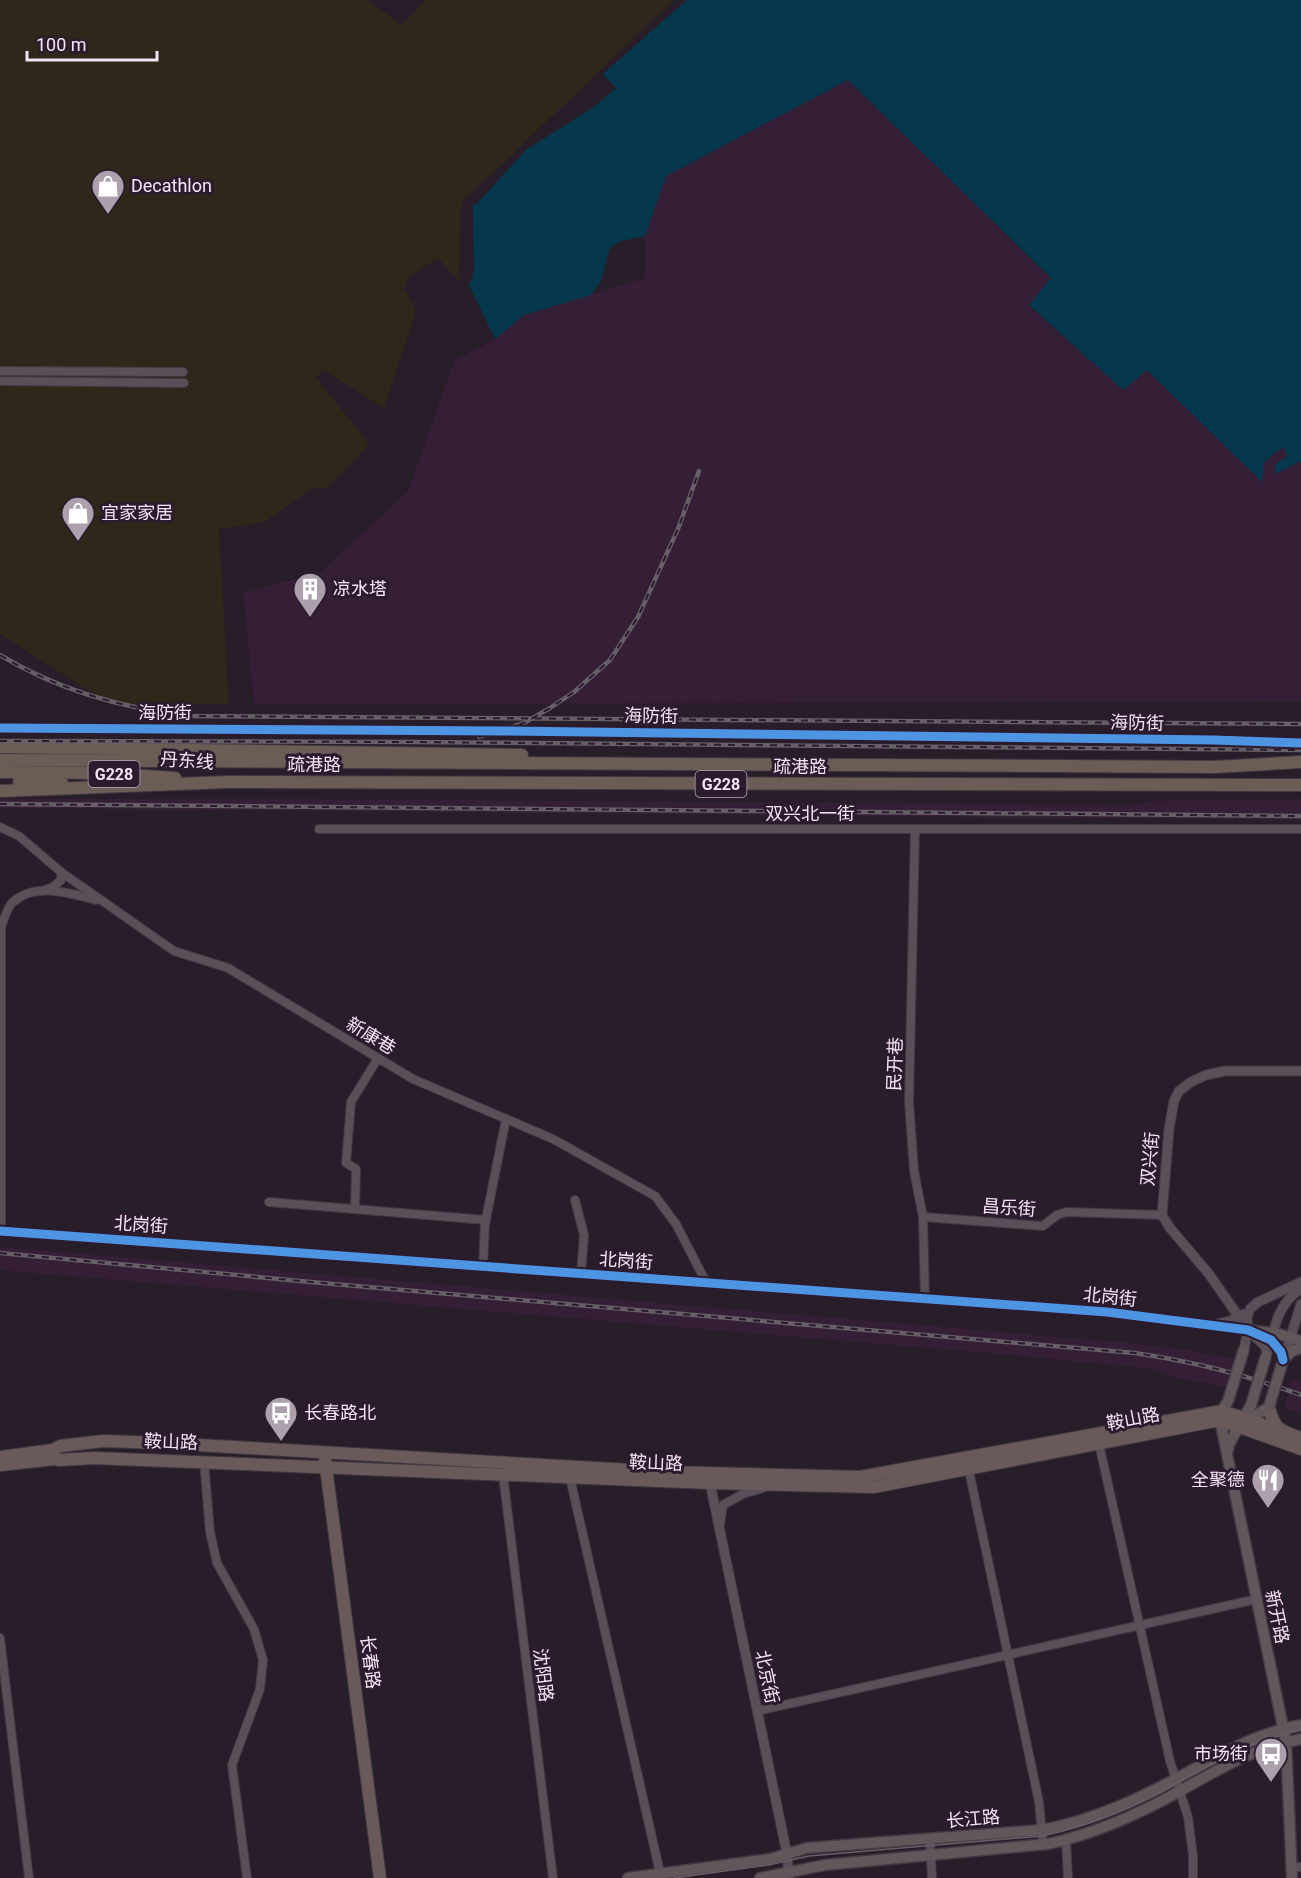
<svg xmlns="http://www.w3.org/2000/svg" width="1301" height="1878" font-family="Roboto,'Noto Sans SC',sans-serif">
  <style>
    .commercial { fill: #2e271a }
    .built { fill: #341f37 }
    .water { fill: #06384d }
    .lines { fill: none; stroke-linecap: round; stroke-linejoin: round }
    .minor-casing { stroke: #413943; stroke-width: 10 }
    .tertiary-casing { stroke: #413943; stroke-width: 11 }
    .secondary-casing { stroke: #413943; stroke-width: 13 }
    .primary-casing { stroke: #413943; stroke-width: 14 }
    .trunk-casing { stroke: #413943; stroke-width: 14 }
    .minor { stroke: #584f59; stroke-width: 8 }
    .tertiary { stroke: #584f59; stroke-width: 9 }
    .secondary { stroke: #61565a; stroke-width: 10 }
    .primary { stroke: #695a59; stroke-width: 12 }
    .trunk { stroke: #6c5c56; stroke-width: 12 }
    .tram { stroke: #665f67; stroke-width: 1.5 }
    .rail-casing { stroke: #665f67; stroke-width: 4.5 }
    .rail { stroke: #2c1a2e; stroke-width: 2; stroke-dasharray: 7; stroke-linecap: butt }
    .secondary-bridge-casing { stroke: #413943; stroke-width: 13; stroke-linecap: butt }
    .secondary-bridge { stroke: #61565a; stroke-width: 10 }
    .cycleway-casing { stroke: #2c1a2e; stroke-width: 13 }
    .cycleway { stroke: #4d94e3; stroke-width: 9 }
    .labels { text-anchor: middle; stroke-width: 6; stroke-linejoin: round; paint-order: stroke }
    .shield { fill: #2c1a2e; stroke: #b7a9b9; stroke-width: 1.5 }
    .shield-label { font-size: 16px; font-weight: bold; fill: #f3e6f4 }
    .poi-label { font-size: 18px; fill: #f3e6f4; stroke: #2c1a2e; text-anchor: start }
    .street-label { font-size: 18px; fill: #f3e6f4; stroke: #2c1a2e }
  </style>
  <rect width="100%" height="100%" fill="#281e2a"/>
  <polygon class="commercial" points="0,0 368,0 402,26 425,0 674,0 461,203 459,281 438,258 409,277 404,288 416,311 384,408 323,370 316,378 369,443 356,459 328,487 311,489 265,522 219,529 229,704 109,704 0,634"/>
  <g class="built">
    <polygon points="848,80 1051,279 1029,306 1123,390 1146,369 1261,481 1264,462 1283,447 1287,456 1275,474 1301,461 1301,702 254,704 243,593 319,573 408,492 454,361 495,339 524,315 645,278 645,236 666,176"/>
    <polygon points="0,799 319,799 1123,805 1140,804 1151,801 1301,799 1301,820 2,808 0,811"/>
    <polygon points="0,1247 1129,1343 1180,1349 1236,1359 1228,1387 1182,1379 1146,1368 991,1353 0,1270"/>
    <polygon points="1292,1378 1301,1381 1301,1413 1284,1407"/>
  </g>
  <polygon class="water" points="687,0 1301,0 1301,461 1275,474 1276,464 1287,456 1283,447 1264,462 1262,482 1147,370 1123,390 1029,305 1051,278 848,80 666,176 645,236 621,241 610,248 601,281 591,295 524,315 495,339 469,285 473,277 474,269 473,203 476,205 526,150 595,106 616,88 603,74"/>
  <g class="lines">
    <defs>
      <g id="minor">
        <polyline points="0,371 183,372"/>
        <polyline points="0,381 184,383"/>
        <polyline points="0,827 19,836 61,872 174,951 228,968 413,1079 553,1139 655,1196 676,1224 707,1284"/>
        <polyline points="319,829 1301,829"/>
        <polyline points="915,829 909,1102 914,1171 923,1217 925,1299"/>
        <polyline points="45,890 53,887 61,880 61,872"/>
        <polyline points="575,1200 584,1235 581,1274"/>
        <polyline points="269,1202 486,1220"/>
        <polyline points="355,1208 356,1169 346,1163 351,1102 378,1058"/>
        <polyline points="923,1217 1043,1226 1057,1215 1067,1212 1162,1215"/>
        <polyline points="0,1231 1107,1312 1248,1330"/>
        <path d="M 1,1231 L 1,927 C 4,920 7,907 13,902 C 36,882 70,893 96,900"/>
        <polyline points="483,1267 485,1224 506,1119"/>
        <polyline points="1099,1444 1170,1761 1188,1817 1193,1856 1193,1878"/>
        <polyline points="204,1461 210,1532 217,1563 254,1629 263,1660 260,1689 232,1765 247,1878"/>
        <polyline points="968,1466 1039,1802 1043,1844"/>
        <polyline points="503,1475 553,1878"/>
        <polyline points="570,1478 661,1877"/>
        <polyline points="720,1524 723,1505 743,1494 763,1488"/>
        <polyline points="0,1638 29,1878"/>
        <polyline points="757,1711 1257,1599"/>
        <polyline points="930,1839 932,1878"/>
        <polyline points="1066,1840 1068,1878"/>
        <polyline points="1291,1868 1301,1867"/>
      </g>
      <g id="tertiary">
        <polyline points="0,728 504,731 1214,740 1301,743"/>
        <polyline points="1212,1325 1230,1321 1244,1314"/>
        <polyline points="1267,1337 1275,1343 1283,1360"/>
        <polyline points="1244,1349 1248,1330 1247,1317 1250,1309 1258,1302 1301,1282"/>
        <polyline points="1267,1353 1265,1346 1248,1330 1209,1274 1170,1228 1162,1215 1169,1129 1174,1101 1179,1091 1191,1082 1206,1075 1225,1071 1301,1071"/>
        <path d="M 1267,1353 C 1274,1330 1278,1302 1301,1289"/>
        <polyline points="1284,1358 1301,1304"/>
        <polyline points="710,1483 787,1854 789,1878"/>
      </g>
      <g id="secondary">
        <polyline points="1248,1330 1279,1334 1301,1341"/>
        <polyline points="1283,1360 1292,1351 1301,1348"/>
        <polyline points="1228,1401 1222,1411 1220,1420 1286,1742 1292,1878"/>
        <polyline points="1245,1418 1258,1414 1269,1407"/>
        <polyline points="1228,1450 1229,1444 1251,1405"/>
        <path d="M 628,1878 L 770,1859 L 807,1848 L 1042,1830 C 1078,1823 1113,1810 1146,1794 C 1198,1770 1243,1735 1301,1725"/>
        <path d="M 760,1878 L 825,1865 L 1048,1844 C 1094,1834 1139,1814 1180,1791 C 1223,1767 1251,1749 1301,1739"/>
      </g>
      <g id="primary">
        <path d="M 1269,1407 C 1274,1430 1281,1431 1301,1438"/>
        <polyline points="0,1457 53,1450 60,1446 103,1441 163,1443 665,1472 860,1477 1222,1411 1281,1431"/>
        <polyline points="325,1460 380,1878"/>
        <polyline points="0,1465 55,1459 59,1460 94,1458 710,1483 874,1487 1220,1420 1301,1449"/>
      </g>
      <g id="trunk">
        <polyline points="0,747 522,755"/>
        <polyline points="0,760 1214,767 1301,762"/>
        <polyline points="0,772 99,773 175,778"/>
        <polyline points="19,781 62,783"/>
        <polyline points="0,791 227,782 1301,785"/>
      </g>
    </defs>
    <use href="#minor" class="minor-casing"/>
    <use href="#tertiary" class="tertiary-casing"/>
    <use href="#secondary" class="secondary-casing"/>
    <use href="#primary" class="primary-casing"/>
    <use href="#trunk" class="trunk-casing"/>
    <use href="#minor" class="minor"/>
    <use href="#tertiary" class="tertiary"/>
    <use href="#secondary" class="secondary"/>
    <use href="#primary" class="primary"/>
    <use href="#trunk" class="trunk"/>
    <path class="tram" d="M 674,1878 L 768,1865 L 809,1856 L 1042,1836 C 1084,1827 1125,1811 1163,1791 C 1210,1765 1247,1742 1301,1730"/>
    <defs>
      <g id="rail">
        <path d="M 0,655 C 58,690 125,709 192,716 L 1301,724"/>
        <polyline points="479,737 524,723 550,708 574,692 610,660 638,617 678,529 699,471"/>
        <polyline points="0,741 413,742 1301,750"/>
        <polyline points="0,804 1301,816"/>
        <path d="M 0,1253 L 333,1284 L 1135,1353 C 1195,1362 1243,1374 1301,1395"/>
      </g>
    </defs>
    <use href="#rail" class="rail-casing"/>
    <use href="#rail" class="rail"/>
    <defs>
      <g id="secondary-bridge">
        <polyline points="1228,1401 1244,1349"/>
        <polyline points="1251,1405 1266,1356"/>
        <polyline points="1269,1407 1283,1360"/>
      </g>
    </defs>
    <use href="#secondary-bridge" class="secondary-bridge-casing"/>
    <use href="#secondary-bridge" class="secondary-bridge"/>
    <defs>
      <g id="cycleway">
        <polyline points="0,728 504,731 1214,740 1301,743"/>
        <polyline points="0,1231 1107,1312 1248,1330 1271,1340 1281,1352 1283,1360"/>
      </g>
    </defs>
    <use href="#cycleway" class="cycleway-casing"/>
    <use href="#cycleway" class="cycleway"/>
  </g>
  <defs>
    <symbol id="shop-pin" viewBox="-11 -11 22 30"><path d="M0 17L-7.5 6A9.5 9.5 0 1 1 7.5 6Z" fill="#aca0ad" stroke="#2c1a2e"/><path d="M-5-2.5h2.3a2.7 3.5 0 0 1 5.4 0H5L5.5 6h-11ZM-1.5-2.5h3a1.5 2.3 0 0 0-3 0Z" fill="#fff"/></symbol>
    <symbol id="building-pin" viewBox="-11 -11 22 30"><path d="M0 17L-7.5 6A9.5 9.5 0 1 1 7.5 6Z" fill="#aca0ad" stroke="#2c1a2e"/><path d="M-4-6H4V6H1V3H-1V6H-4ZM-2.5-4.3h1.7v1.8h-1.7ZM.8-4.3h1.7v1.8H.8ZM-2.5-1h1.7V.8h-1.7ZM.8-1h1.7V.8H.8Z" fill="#fff"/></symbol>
    <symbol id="bus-pin" viewBox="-11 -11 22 30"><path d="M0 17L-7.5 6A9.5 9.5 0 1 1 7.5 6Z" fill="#aca0ad" stroke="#2c1a2e"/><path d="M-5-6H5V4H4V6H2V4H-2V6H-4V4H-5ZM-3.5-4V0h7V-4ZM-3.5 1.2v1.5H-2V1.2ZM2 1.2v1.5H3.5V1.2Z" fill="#fff"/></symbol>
    <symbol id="restaurant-pin" viewBox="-11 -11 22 30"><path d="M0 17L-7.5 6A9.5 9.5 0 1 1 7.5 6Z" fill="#aca0ad" stroke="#2c1a2e"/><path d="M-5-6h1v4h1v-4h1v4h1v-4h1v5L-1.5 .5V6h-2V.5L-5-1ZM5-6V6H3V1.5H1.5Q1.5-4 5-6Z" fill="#fff"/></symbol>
  </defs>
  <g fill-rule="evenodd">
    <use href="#shop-pin" x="89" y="167" width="38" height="52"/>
    <use href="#shop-pin" x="59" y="494" width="38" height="52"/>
    <use href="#building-pin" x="291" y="570" width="38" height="52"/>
    <use href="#bus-pin" x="262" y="1394" width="38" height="52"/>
    <use href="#restaurant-pin" x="1249" y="1461" width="38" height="52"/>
    <use href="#bus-pin" x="1252" y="1735" width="38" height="52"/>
  </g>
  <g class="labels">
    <g class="shield">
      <rect x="88.5" y="761" width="51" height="26" rx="4.5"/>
      <rect x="695.5" y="771" width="51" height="26" rx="4.5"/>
    </g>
    <g class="shield-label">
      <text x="114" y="780">G228</text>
      <text x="721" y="790">G228</text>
    </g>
    <g class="poi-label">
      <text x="131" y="192">Decathlon</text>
      <text x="101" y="519">宜家家居</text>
      <text x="333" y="595">凉水塔</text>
      <text x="304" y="1419">长春路北</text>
      <text x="1245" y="1486" text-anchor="end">全聚德</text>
      <text x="1248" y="1760" text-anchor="end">市场街</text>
    </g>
    <g class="street-label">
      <text x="165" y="719">海防街</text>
      <text transform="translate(651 716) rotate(1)" y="6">海防街</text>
      <text transform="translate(1137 723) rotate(1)" y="6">海防街</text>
      <text transform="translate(187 761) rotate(4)" y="6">丹东线</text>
      <text x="314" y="771">疏港路</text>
      <text x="800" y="773">疏港路</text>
      <text x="810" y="820">双兴北一街</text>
      <text transform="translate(371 1036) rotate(31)" y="6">新康巷</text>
      <text transform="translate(895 1064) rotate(-88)" y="6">民开巷</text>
      <text transform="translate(1150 1159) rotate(-85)" y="6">双兴街</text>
      <text transform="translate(1009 1208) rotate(4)" y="6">昌乐街</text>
      <text transform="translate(141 1225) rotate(4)" y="6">北岗街</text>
      <text transform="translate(626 1261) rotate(4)" y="6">北岗街</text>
      <text transform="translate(1110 1297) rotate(6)" y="6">北岗街</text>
      <text transform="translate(1133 1419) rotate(-11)" y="6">鞍山路</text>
      <text transform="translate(171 1442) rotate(2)" y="6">鞍山路</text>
      <text transform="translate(656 1463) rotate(2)" y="6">鞍山路</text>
      <text transform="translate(1277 1617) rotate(78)" y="6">新开路</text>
      <text transform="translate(370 1662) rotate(83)" y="6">长春路</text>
      <text transform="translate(543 1675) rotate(83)" y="6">沈阳路</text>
      <text transform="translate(767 1677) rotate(78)" y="6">北京街</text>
      <text transform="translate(973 1819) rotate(-5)" y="6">长江路</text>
    </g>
  </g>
  <path d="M27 51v9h130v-9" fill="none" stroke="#f3e6f4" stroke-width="3"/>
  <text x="36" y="51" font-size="18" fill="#f3e6f4" stroke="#2c1a2e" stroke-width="4.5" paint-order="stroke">100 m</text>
</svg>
